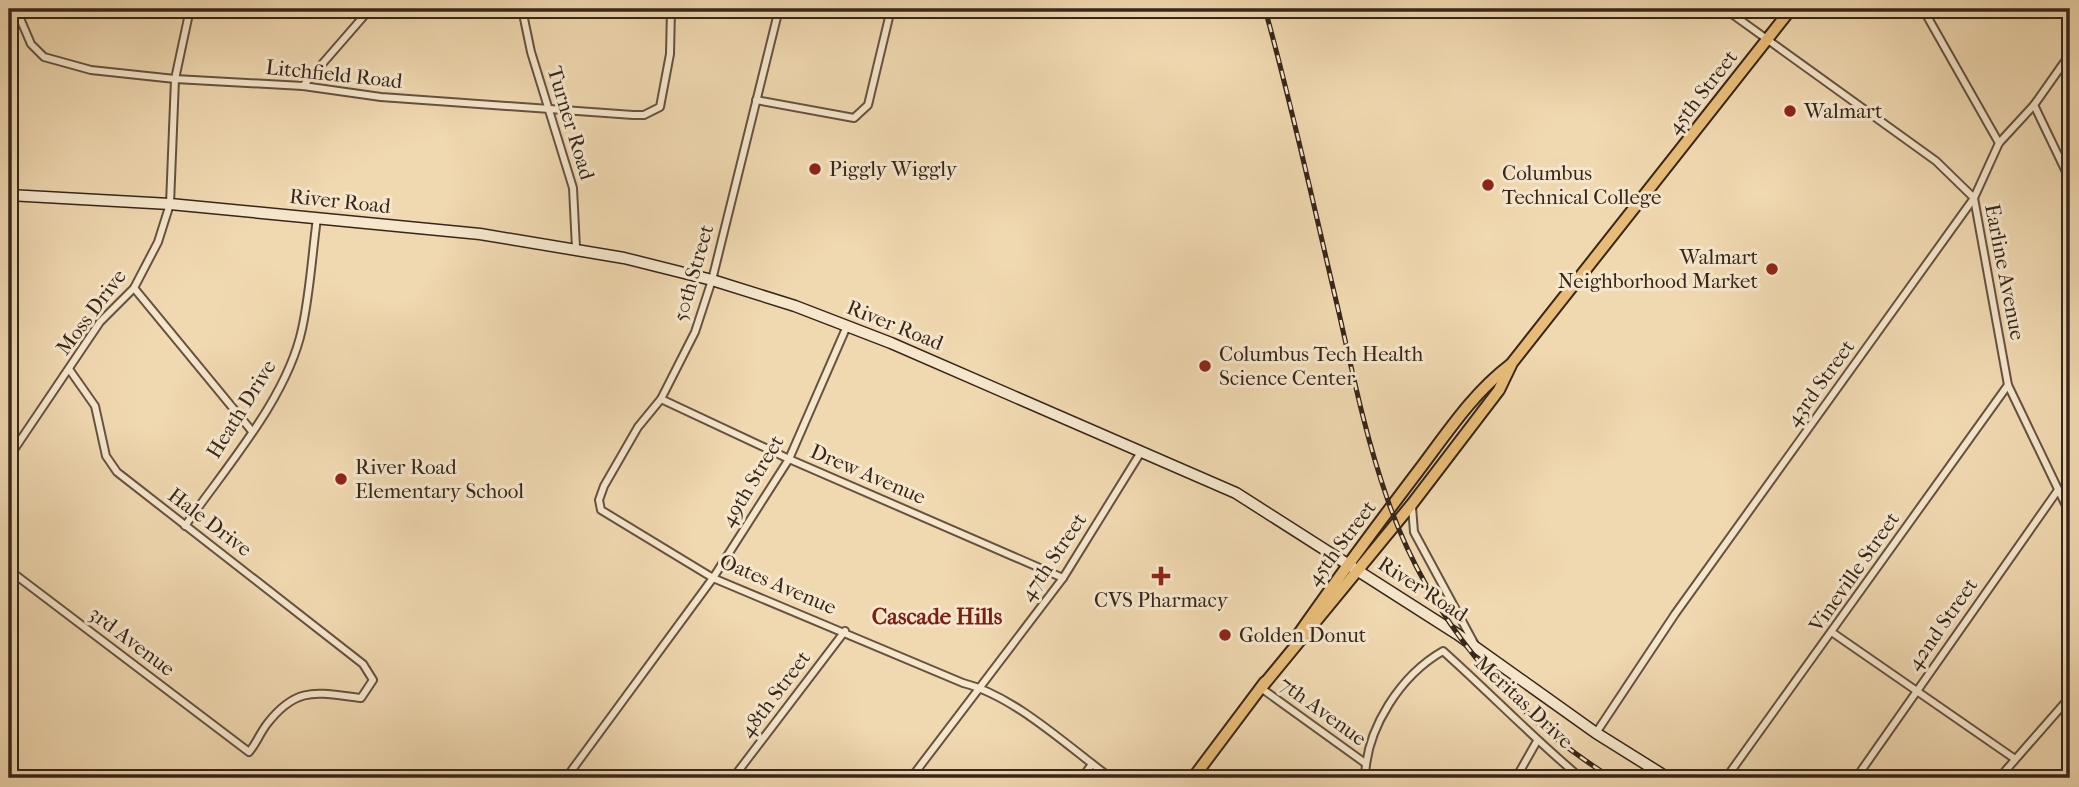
<svg xmlns="http://www.w3.org/2000/svg" width="2079" height="787" font-family="'IM FELL French Canon',serif">
  <style>
    .lines { fill: none; stroke-linecap: round; stroke-linejoin: round }
    .minor-casing { stroke: #655240; stroke-width: 10 }
    .secondary-casing { stroke: #37261a; stroke-width: 13 }
    .primary-casing { stroke: #37261a; stroke-width: 14 }
    .minor { stroke: #f5e6cc; stroke-width: 6 }
    .secondary { stroke: #f5e6cc; stroke-width: 10 }
    .primary { stroke: #e8bc78; stroke-width: 10 }
    .rail-casing { stroke: #37261a; stroke-width: 5 }
    .rail { stroke: #f5e6cc; stroke-width: 2.5; stroke-dasharray: 8; stroke-linecap: butt }
    .poi-dot { fill: #8f2418; stroke: #f5e6cc; stroke-width: 2.5 }
    .labels { text-anchor: middle; stroke-width: 6; stroke-linejoin: round; paint-order: stroke }
    .street-label { font-size: 21px; fill: #37261a; stroke: #f5e6cc }
    .poi-label { font-size: 21px; fill: #37261a; stroke: #f5e6cc; text-anchor: start }
    .neighbourhood-label { font-size: 23px; font-weight: bold; fill: #7a1f14; stroke: #f5e6cc }
  </style>
  <rect width="100%" height="100%" fill="#f0d8b0"/>
  <filter id="stains"><feTurbulence type="fractalNoise" baseFrequency=".00286" numOctaves="4"/><feColorMatrix values="0 0 0 0 .2 0 0 0 0 .09 0 0 0 0 .02 0 0 0 .5 -.17"/></filter>
  <radialGradient id="worn" r=".72"><stop offset=".6" stop-color="#630" stop-opacity="0"/><stop offset="1" stop-color="#630" stop-opacity=".3"/></radialGradient>
  <g class="lines">
    <defs>
      <g id="minor">
        <polyline points="16,9 31,44 44,57 91,70 175,79 303,86 381,97 633,115 644,115 660,107 670,54 671,9"/>
        <polyline points="522,9 531,52 573,188 576,248"/>
        <path d="M 779,9 L 712,280 L 695,332 L 661,399 L 638,427 L 604,486 L 599,500 L 601,510 L 713,578 L 963,683 C 1015,696 1068,747 1111,778"/>
        <polyline points="1725,9 1936,161 1974,198 2008,385 2070,514"/>
        <polyline points="1923,9 1999,143"/>
        <polyline points="303,86 370,9"/>
        <polyline points="756,100 854,118 868,105 891,9"/>
        <polyline points="2034,105 2070,180"/>
        <polyline points="134,288 251,430"/>
        <polyline points="661,399 789,459 1063,578"/>
        <polyline points="9,457 100,322 134,288 158,242 170,204 175,79 190,9"/>
        <polyline points="1412,507 1414,532 1475,645"/>
        <path d="M 185,526 C 225,468 287,399 302,329 C 310,293 312,255 317,218"/>
        <path d="M 9,570 L 249,752 C 256,744 260,733 267,724 C 297,685 317,693 361,698 L 373,680 L 363,664 L 117,472 L 106,456 L 95,406 L 69,369"/>
        <polyline points="1833,633 2015,759"/>
        <polyline points="1261,688 1365,763"/>
        <polyline points="1596,733 1675,614 1974,198 1999,143 2034,105 2070,54"/>
        <polyline points="566,778 713,578 789,459 847,326"/>
        <polyline points="733,778 845,631"/>
        <polyline points="911,778 1063,578 1141,452"/>
        <polyline points="1082,778 1092,764"/>
        <path d="M 1365,778 C 1366,728 1401,675 1443,651 C 1490,693 1533,738 1581,778"/>
        <polyline points="1516,778 1537,741"/>
        <polyline points="1726,778 2008,385"/>
        <polyline points="1856,778 2058,490"/>
        <polyline points="1999,778 2070,697"/>
      </g>
      <polyline id="secondary" points="9,195 170,204 480,234 624,258 712,280 795,306 891,343 1236,493 1457,634 1596,733 1668,778"/>
      <g id="primary">
        <path d="M 1298,635 C 1337,579 1378,524 1419,470 C 1447,433 1473,393 1510,365"/>
        <polyline points="1261,688 1412,504 1499,390 1512,363 1791,9"/>
        <polyline points="1193,778 1265,682"/>
      </g>
    </defs>
    <use href="#minor" class="minor-casing"/>
    <use href="#secondary" class="secondary-casing"/>
    <use href="#primary" class="primary-casing"/>
    <use href="#minor" class="minor"/>
    <use href="#secondary" class="secondary"/>
    <use href="#primary" class="primary"/>
    <defs>
      <path id="rail" d="M 1265,9 C 1293,109 1315,212 1339,313 C 1353,375 1366,438 1387,498 C 1427,614 1508,714 1612,778"/>
    </defs>
    <use href="#rail" class="rail-casing"/>
    <use href="#rail" class="rail"/>
  </g>
  <g class="poi-dot">
    <circle cx="1790" cy="111" r="7"/>
    <circle cx="815" cy="169" r="7"/>
    <circle cx="1488" cy="185" r="7"/>
    <circle cx="1772" cy="269" r="7"/>
    <circle cx="1205" cy="366" r="7"/>
    <circle cx="341" cy="479" r="7"/>
    <path d="M1157.5 565.5h7v7h7v7h-7v7h-7v-7h-7v-7h7z"/>
    <circle cx="1225" cy="635" r="7"/>
  </g>
  <g class="labels">
    <g class="street-label">
      <text transform="translate(334 74) rotate(6)" y="7">Litchfield Road</text>
      <text transform="translate(1702 92) rotate(-52)" y="7">45th Street</text>
      <text transform="translate(571 123) rotate(73)" y="7">Turner Road</text>
      <text transform="translate(340 201) rotate(6)" y="7">River Road</text>
      <text transform="translate(2005 272) rotate(79)" y="7">Earline Avenue</text>
      <text transform="translate(693 273) rotate(-74)" y="7">50th Street</text>
      <text transform="translate(91 312) rotate(-53)" y="7">Moss Drive</text>
      <text transform="translate(895 325) rotate(22)" y="7">River Road</text>
      <text transform="translate(1820 383) rotate(-54)" y="7">43rd Street</text>
      <text transform="translate(241 409) rotate(-58)" y="7">Heath Drive</text>
      <text transform="translate(868 474) rotate(23)" y="7">Drew Avenue</text>
      <text transform="translate(752 481) rotate(-59)" y="7">49th Street</text>
      <text transform="translate(210 522) rotate(37)" y="7">Hale Drive</text>
      <text transform="translate(1341 543) rotate(-53)" y="7">45th Street</text>
      <text transform="translate(1053 557) rotate(-56)" y="7">47th Street</text>
      <text transform="translate(1854 572) rotate(-55)" y="7">Vineville Street</text>
      <text transform="translate(778 584) rotate(23)" y="7">Oates Avenue</text>
      <text transform="translate(1423 589) rotate(33)" y="7">River Road</text>
      <text transform="translate(1942 624) rotate(-55)" y="7">42nd Street</text>
      <text transform="translate(132 641) rotate(37)" y="7">3rd Avenue</text>
      <text transform="translate(775 694) rotate(-53)" y="7">48th Street</text>
      <text transform="translate(1524 702) rotate(43)" y="7">Meritas Drive</text>
      <text transform="translate(1323 711) rotate(36)" y="7">7th Avenue</text>
    </g>
    <g class="poi-label">
      <text x="1804" y="118">Walmart</text>
      <text x="829" y="176">Piggly Wiggly</text>
      <text x="1502" y="180">Columbus<tspan x="1502" dy="24">Technical College</tspan></text>
      <text x="1758" y="264" text-anchor="end">Walmart<tspan x="1758" dy="24">Neighborhood Market</tspan></text>
      <text x="1219" y="361">Columbus Tech Health<tspan x="1219" dy="24">Science Center</tspan></text>
      <text x="355" y="474">River Road<tspan x="355" dy="24">Elementary School</tspan></text>
      <text x="1161" y="607" text-anchor="middle">CVS Pharmacy</text>
      <text x="1239" y="642">Golden Donut</text>
    </g>
    <g class="neighbourhood-label">
      <text x="937" y="624">Cascade Hills</text>
    </g>
  </g>
  <rect width="2079" height="787" fill="none" stroke="#f0d8b0" stroke-width="35"/>
  <rect x="10" y="10" width="2058" height="766" fill="none" stroke="#37261a" stroke-width="3.5"/>
  <rect x="18" y="18" width="2044" height="752" fill="none" stroke="#37261a" stroke-width="2"/>
  <rect width="100%" height="100%" filter="url(#stains)"/>
  <rect width="100%" height="100%" fill="url(#worn)"/>
</svg>
